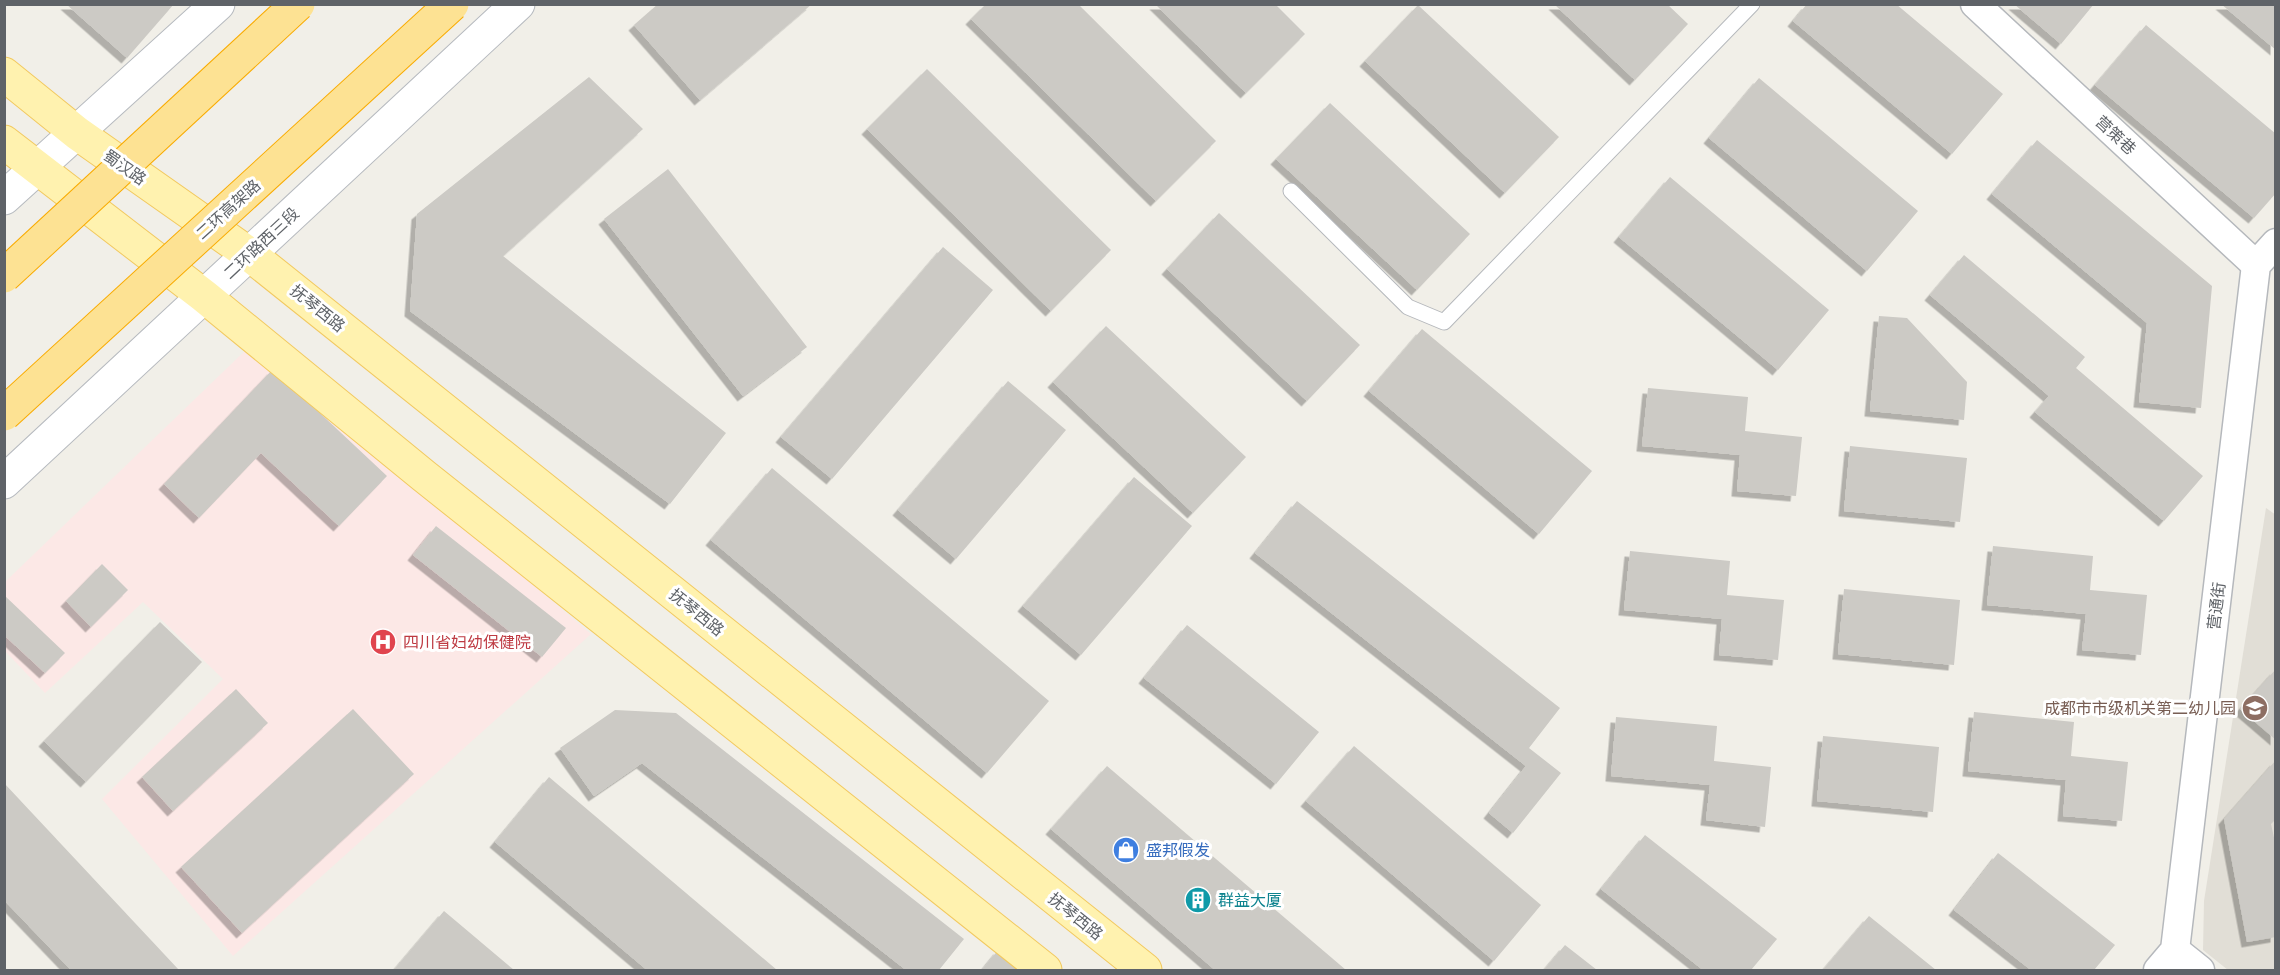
<svg xmlns="http://www.w3.org/2000/svg" width="2280" height="975" font-family="'DM Sans','Noto Sans SC',sans-serif">
  <style>
    .education { fill: #e1ded6 }
    .medical { fill: #fce8e6 }
    .building { fill: #cccac5; filter: url(#shadow) }
    .lines { fill: none; stroke-linecap: round; stroke-linejoin: round }
    .lane-casing { stroke: #b5b8bc; stroke-width: 17 }
    .street-casing { stroke: #b5b8bc; stroke-width: 31 }
    .secondary-casing { stroke: #b6babf; stroke-width: 35 }
    .primary-casing { stroke: #f2c960; stroke-width: 35 }
    .lane { stroke: #fff; stroke-width: 15 }
    .street { stroke: #fff; stroke-width: 28 }
    .secondary { stroke: #fff; stroke-width: 33 }
    .primary { stroke: #fff2af; stroke-width: 33 }
    .highway-bridge-casing { stroke: #f9ab00; stroke-width: 35; stroke-linecap: butt }
    .highway-bridge { stroke: #fde293; stroke-width: 33 }
    .labels { text-anchor: middle; stroke-width: 6; stroke-linejoin: round; paint-order: stroke }
    .street-label { font-size: 16px; fill: #5f6368; stroke: #fff }
    .health-label { font-size: 16px; fill: #be3a42; stroke: #fff; text-anchor: start }
    .education-label { font-size: 16px; fill: #785e54; stroke: #fff; text-anchor: end }
    .shop-label { font-size: 16px; fill: #366cbe; stroke: #fff; text-anchor: start }
    .culture-label { font-size: 16px; fill: #0d838f; stroke: #fff; text-anchor: start }
  </style>
  <defs>
    <filter id="shadow"><feDropShadow dx="-5.5" dy="5.5" stdDeviation="0" flood-color="#0004"/></filter>
  </defs>
  <rect width="100%" height="100%" fill="#f1efe8"/>
  <polygon class="education" points="2266,508 2276,515 2275,970 2228,970 2203,950 2204,901"/>
  <polygon class="medical" points="251,345 591,634 233,956 102,799 223,679 143,602 45,693 5,651 5,582"/>
  <g class="building">
    <polygon points="66,4 174,4 127,58"/>
    <polygon points="658,4 812,4 700,100 634,25"/>
    <polygon points="986,4 1078,4 1216,141 1156,201 971,19"/>
    <polygon points="1155,4 1275,4 1305,34 1246,93"/>
    <polygon points="1554,4 1667,4 1688,24 1635,80"/>
    <polygon points="1807,4 1896,4 2003,94 1952,154 1793,21"/>
    <polygon points="2014,4 2094,4 2061,44"/>
    <polygon points="2221,4 2276,4 2276,50"/>
    <polygon points="1418,5 1559,137 1505,193 1365,61"/>
    <polygon points="2146,25 2276,134 2276,193 2254,218 2095,85"/>
    <polygon points="927,69 1111,250 1051,311 867,129"/>
    <polygon points="589,77 643,129 503,256 726,433 670,504 410,311 417,214"/>
    <polygon points="1759,78 1918,211 1867,271 1709,138"/>
    <polygon points="1330,103 1470,234 1417,290 1276,159"/>
    <polygon points="2037,140 2212,286 2201,408 2139,402 2147,323 1992,194"/>
    <polygon points="668,169 807,347 743,396 604,219"/>
    <polygon points="1670,177 1829,310 1778,370 1619,237"/>
    <polygon points="1219,213 1360,345 1307,401 1167,269"/>
    <polygon points="943,247 993,290 832,479 781,437"/>
    <polygon points="1964,255 2085,357 2076,368 2203,476 2164,521 2035,412 2049,396 1930,295"/>
    <polygon points="1879,316 1907,318 1967,382 1964,420 1870,411"/>
    <polygon points="1106,326 1246,457 1193,513 1053,382"/>
    <polygon points="1422,329 1592,471 1539,534 1369,391"/>
    <polygon points="273,369 387,476 339,526 261,453 199,518 164,484"/>
    <polygon points="1008,381 1066,430 956,559 898,510"/>
    <polygon points="1648,388 1748,397 1745,431 1802,437 1796,496 1737,491 1740,455 1642,446"/>
    <polygon points="1850,446 1967,458 1960,522 1844,511"/>
    <polygon points="772,468 1049,701 987,773 711,540"/>
    <polygon points="1134,477 1192,526 1081,655 1023,606"/>
    <polygon points="1297,501 1560,708 1529,748 1561,773 1513,833 1489,813 1526,766 1255,553"/>
    <polygon points="436,526 566,628 542,657 413,555"/>
    <polygon points="1993,546 2093,556 2090,590 2147,595 2141,655 2082,650 2086,614 1987,605"/>
    <polygon points="1630,551 1730,561 1727,595 1784,600 1778,660 1719,655 1722,619 1624,610"/>
    <polygon points="102,564 128,590 91,627 66,601"/>
    <polygon points="1844,589 1960,600 1954,665 1838,654"/>
    <polygon points="4,595 65,653 45,673 4,635"/>
    <polygon points="160,622 202,662 86,782 44,741"/>
    <polygon points="1187,625 1319,732 1276,784 1144,678"/>
    <polygon points="2276,669 2276,740 2240,709"/>
    <polygon points="236,689 268,723 173,811 142,777"/>
    <polygon points="353,709 414,774 242,933 181,867"/>
    <polygon points="615,710 676,713 964,939 939,970 906,970 642,763 594,796 560,748"/>
    <polygon points="1974,712 2074,722 2071,756 2128,762 2122,821 2063,816 2066,780 1968,771"/>
    <polygon points="1616,717 1717,726 1714,761 1771,767 1765,827 1706,820 1710,785 1611,776"/>
    <polygon points="1823,736 1939,747 1933,812 1817,801"/>
    <polygon points="1354,746 1541,905 1494,961 1306,801"/>
    <polygon points="2276,760 2276,819 2271,824 2276,847 2276,937 2247,942 2224,819"/>
    <polygon points="1107,766 1346,970 1215,970 1051,829"/>
    <polygon points="549,777 777,970 647,970 495,842"/>
    <polygon points="4,783 179,970 71,970 4,900"/>
    <polygon points="1645,835 1777,939 1751,970 1703,970 1601,889"/>
    <polygon points="1998,853 2115,945 2094,970 2031,970 1954,910"/>
    <polygon points="444,911 514,970 394,970"/>
    <polygon points="1869,916 1936,970 1823,970"/>
    <polygon points="1565,945 1597,970 1544,970"/>
    <polygon points="999,949 1024,970 982,970"/>
  </g>
  <g class="lines">
    <defs>
      <polyline id="lane" points="1291,191 1408,307 1444,322 1752,4"/>
      <g id="street">
        <polyline points="1975,4 2256,265"/>
        <polyline points="2175,950 2200,970"/>
        <polyline points="2158,970 2175,950 2256,265 2276,243"/>
      </g>
      <g id="secondary">
        <polyline points="4,198 218,4"/>
        <polyline points="4,482 518,4"/>
      </g>
      <g id="primary">
        <polyline points="4,74 77,133 249,254 1145,970"/>
        <polyline points="4,142 204,296 424,476 1045,970"/>
      </g>
    </defs>
    <use href="#lane" class="lane-casing"/>
    <use href="#street" class="street-casing"/>
    <use href="#secondary" class="secondary-casing"/>
    <use href="#primary" class="primary-casing"/>
    <use href="#lane" class="lane"/>
    <use href="#street" class="street"/>
    <use href="#secondary" class="secondary"/>
    <use href="#primary" class="primary"/>
    <defs>
      <g id="highway-bridge">
        <polyline points="4,276 298,4"/>
        <polyline points="4,414 452,4"/>
      </g>
    </defs>
    <use href="#highway-bridge" class="highway-bridge-casing"/>
    <use href="#highway-bridge" class="highway-bridge"/>
  </g>
  <defs>
    <symbol id="hospital-disc" viewBox="-11 -11 22 22"><circle r="9.5" fill="#e0444e" stroke="#fff"/><path d="M-5-5h3v3.5h4V-5h3V5h-3V1.5h-4V5h-3Z" fill="#fff"/></symbol>
    <symbol id="school-disc" viewBox="-11 -11 22 22"><circle r="9.5" fill="#8d6e63" stroke="#fff"/><path d="M0-5L7-2L0 1L-7-2ZM-4 1L0 2.5L4 1V4Q0 6-4 4Z" fill="#fff"/></symbol>
    <symbol id="shop-disc" viewBox="-11 -11 22 22"><circle r="9.5" fill="#3f7fe0" stroke="#fff"/><path d="M-5-2.5h2.3a2.7 3.5 0 0 1 5.4 0H5L5.5 6h-11ZM-1.5-2.5h3a1.5 2.3 0 0 0-3 0Z" fill="#fff"/></symbol>
    <symbol id="building-disc" viewBox="-11 -11 22 22"><circle r="9.5" fill="#0f9aa8" stroke="#fff"/><path d="M-4-6H4V6H1V3H-1V6H-4ZM-2.5-4.3h1.7v1.8h-1.7ZM.8-4.3h1.7v1.8H.8ZM-2.5-1h1.7V.8h-1.7ZM.8-1h1.7V.8H.8Z" fill="#fff"/></symbol>
  </defs>
  <g fill-rule="evenodd">
    <use href="#hospital-disc" x="368" y="627" width="30" height="30"/>
    <use href="#school-disc" x="2240" y="693" width="30" height="30"/>
    <use href="#shop-disc" x="1111" y="835" width="30" height="30"/>
    <use href="#building-disc" x="1183" y="885" width="30" height="30"/>
  </g>
  <g class="labels">
    <g class="street-label">
      <text transform="translate(2116 135) rotate(43)" y="6">营策巷</text>
      <text transform="translate(125 167) rotate(35)" y="6">蜀汉路</text>
      <text transform="translate(228 209) rotate(-42)" y="6">二环高架路</text>
      <text transform="translate(261 243) rotate(-43)" y="6">二环路西三段</text>
      <text transform="translate(318 308) rotate(39)" y="6">抚琴西路</text>
      <text transform="translate(2216 606) rotate(-83)" y="6">营通街</text>
      <text transform="translate(697 612) rotate(39)" y="6">抚琴西路</text>
      <text transform="translate(1076 916) rotate(39)" y="6">抚琴西路</text>
    </g>
    <g class="health-label">
      <text x="403" y="648">四川省妇幼保健院</text>
    </g>
    <g class="education-label">
      <text x="2236" y="714">成都市市级机关第二幼儿园</text>
    </g>
    <g class="shop-label">
      <text x="1146" y="856">盛邦假发</text>
    </g>
    <g class="culture-label">
      <text x="1218" y="906">群益大厦</text>
    </g>
  </g>
  <rect width="2280" height="975" fill="none" stroke="#5f6368" stroke-width="12"/>
</svg>
